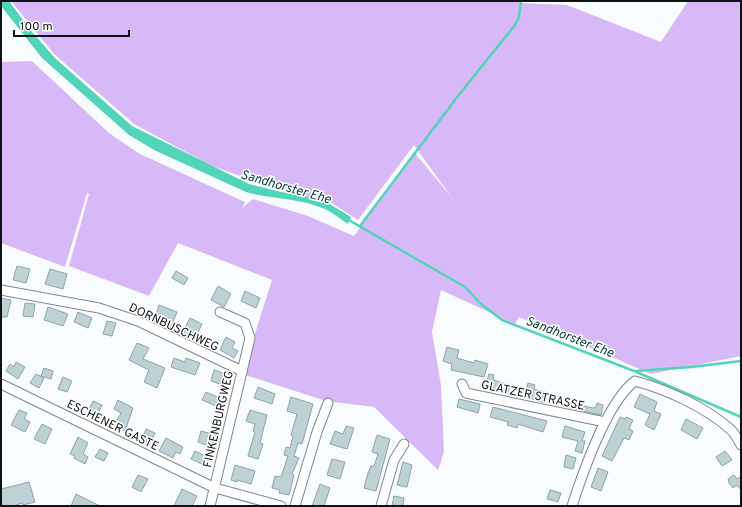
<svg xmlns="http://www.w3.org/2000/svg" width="742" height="507" font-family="Overpass,sans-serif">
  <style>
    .green { fill: #d8b9f8 }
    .water { fill: #52d4b9 }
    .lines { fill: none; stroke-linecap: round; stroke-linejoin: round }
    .stream { stroke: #52d4b9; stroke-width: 2.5 }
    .building { fill: #bed1d4; stroke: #91a3a6 }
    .minor-casing { stroke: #7c8892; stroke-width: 11 }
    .minor { stroke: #fff; stroke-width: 9 }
    .labels { text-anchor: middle; stroke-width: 3; stroke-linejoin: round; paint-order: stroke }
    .street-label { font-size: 12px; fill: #0d1215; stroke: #fff }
    .water-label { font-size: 13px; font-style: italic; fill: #064237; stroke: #fff }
  </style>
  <rect width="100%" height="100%" fill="#f9fcfe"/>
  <polygon class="green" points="11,1 522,1 521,3 567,5 661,42 688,1 741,1 741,356 651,374 519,317 515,324 441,290 432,332 441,385 444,452 438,470 374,407 326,401 242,374 272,280 178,243 149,296 69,266 89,194 87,193 65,267 1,243 1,62 32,61 109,133 140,154 245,202 242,208 253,199 308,216 354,236 414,152 452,198 414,145 358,220 330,202 267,186 210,165 134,124 54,54"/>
  <path class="water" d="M 1,1 L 9,1 L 32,32 L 56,59 L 132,126 L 249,184 L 281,192 L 305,196 L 328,203 L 351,217 L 348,224 C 340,219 331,211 322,208 C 299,198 270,199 246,192 L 154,150 L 129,135 L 42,58 L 1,6 Z"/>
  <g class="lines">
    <g class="stream">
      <polyline points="347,219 465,287 480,303 502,320 634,371 741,417"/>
      <polyline points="360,226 458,96 515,25 519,17 521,1"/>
      <polyline points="636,371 691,367 741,361"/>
    </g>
  </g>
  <g class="building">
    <polygon points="17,266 30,269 26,283 13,280"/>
    <polygon points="50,269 67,274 63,289 45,284"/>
    <polygon points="176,271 188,278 184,285 172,278"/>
    <polygon points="218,286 231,294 224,307 211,300"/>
    <polygon points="245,291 260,298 256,308 241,301"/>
    <polygon points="1,298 11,300 7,317 1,317"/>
    <polygon points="25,303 35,304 33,317 23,316"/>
    <polygon points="159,305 177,312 171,327 154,321"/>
    <polygon points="48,307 68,314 63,326 44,320"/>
    <polygon points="78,312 92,318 88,328 74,322"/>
    <polygon points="190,318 202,324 195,339 182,333"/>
    <polygon points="107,321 116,323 112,336 103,334"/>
    <polygon points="226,337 235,342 232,348 238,351 234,358 220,350"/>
    <polygon points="137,343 149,348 143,359 165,368 157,388 144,382 149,370 129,360"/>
    <polygon points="447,347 459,350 457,358 474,363 475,360 488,364 484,377 451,370 452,364 443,361"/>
    <polygon points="174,358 185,362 186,358 200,363 195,375 171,367"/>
    <polygon points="16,362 25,367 18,379 6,371 10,364 14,367"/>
    <polygon points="44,368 53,371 51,379 41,376"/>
    <polygon points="214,370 226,374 223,385 211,381"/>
    <polygon points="36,374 44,378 39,388 30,383"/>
    <polygon points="489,374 494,375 493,380 510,385 508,392 485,386"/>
    <polygon points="63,377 72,381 67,392 58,389"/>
    <polygon points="528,383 535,385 534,389 548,393 545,403 524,396"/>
    <polygon points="258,387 275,394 272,404 254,398"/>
    <polygon points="206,392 220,398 216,406 202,400"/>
    <polygon points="640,394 657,402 654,411 661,414 654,430 645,425 650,414 634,407"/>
    <polygon points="291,397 313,404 302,444 298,443 294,456 299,458 292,474 294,475 289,495 279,493 280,490 272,488 275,476 281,477 288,456 284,455 286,447 290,448 293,436 291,435 297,414 287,411"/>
    <polygon points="459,399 480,404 478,413 457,407"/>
    <polygon points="118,400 133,408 125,431 114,426 121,413 114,409"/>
    <polygon points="93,401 102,405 96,418 87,414"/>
    <polygon points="571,403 593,408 596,407 597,403 603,405 601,415 570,408"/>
    <polygon points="493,407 547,421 543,432 518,424 517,428 507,425 508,422 490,417"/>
    <polygon points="19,410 27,413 24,419 30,422 25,432 11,425"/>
    <polygon points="250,410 267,415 260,443 263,444 258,459 248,456 255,432 253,431 255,424 246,421"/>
    <polygon points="620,417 625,419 626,417 633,420 629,429 633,431 629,440 624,438 612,461 602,456"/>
    <polygon points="686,419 703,428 697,439 681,430"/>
    <polygon points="42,424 52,429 45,444 34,439"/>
    <polygon points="346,426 354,428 347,449 330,444 335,431 343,434"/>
    <polygon points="565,426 585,432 582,441 585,441 582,453 575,451 578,441 562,437"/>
    <polygon points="146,429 155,433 149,446 141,442"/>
    <polygon points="201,431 216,435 212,447 198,442"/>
    <polygon points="377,435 390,439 376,491 364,488 368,473 371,466 374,466 378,454 372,452"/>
    <polygon points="78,437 88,443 83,454 88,457 85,464 74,458 75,456 70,454"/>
    <polygon points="166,438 183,447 180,454 176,452 173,458 159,451"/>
    <polygon points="100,449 108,453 104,461 95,457"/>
    <polygon points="195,451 210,458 206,466 191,459"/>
    <polygon points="725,451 732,460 722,466 716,457"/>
    <polygon points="566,455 576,458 573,469 564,467"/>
    <polygon points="332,459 345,462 340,479 327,475"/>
    <polygon points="403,462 412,465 407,487 397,485"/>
    <polygon points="235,465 255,471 251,484 237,480 237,482 231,480"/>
    <polygon points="598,468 608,472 601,491 591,487"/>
    <polygon points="138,475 148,479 141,492 132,487"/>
    <polygon points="734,475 737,479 741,476 741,490 737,485 733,488 729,483 728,479"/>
    <polygon points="29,482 35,502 23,505 22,503 13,506 1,506 1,489"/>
    <polygon points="320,484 330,488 324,506 312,506"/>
    <polygon points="182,489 197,496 192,506 174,506"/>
    <polygon points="550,490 561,493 558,502 547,499"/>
    <polygon points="76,494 100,506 71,506"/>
    <polygon points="394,496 404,498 403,506 392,506"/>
  </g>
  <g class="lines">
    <defs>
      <g id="minor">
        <polyline points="1,290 99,308 138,321 242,371"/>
        <polyline points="1,384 215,488 281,506"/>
        <polyline points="462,384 466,393 605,422"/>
        <polyline points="210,506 250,338 245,323 220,312"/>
        <polyline points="295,506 317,432 328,403"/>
        <polyline points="381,506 394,460 404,444"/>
        <path d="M 572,506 C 583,472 607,402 635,381 C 668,390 705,407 730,429 C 735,433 738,440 741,445"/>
      </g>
    </defs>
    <use href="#minor" class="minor-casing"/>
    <use href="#minor" class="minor"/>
  </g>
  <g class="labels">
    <g class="street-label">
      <text transform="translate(174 327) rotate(25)" y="4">DORNBUSCHWEG</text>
      <text transform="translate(533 395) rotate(12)" y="4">GLATZER STRASSE</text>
      <text transform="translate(218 419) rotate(-77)" y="4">FINKENBURGWEG</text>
      <text transform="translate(113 425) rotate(26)" y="4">ESCHENER GASTE</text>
    </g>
    <g class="water-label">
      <text transform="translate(286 186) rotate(16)" y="5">Sandhorster Ehe</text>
      <text transform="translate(570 336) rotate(21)" y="5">Sandhorster Ehe</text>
    </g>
  </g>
  <rect width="742" height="507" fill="none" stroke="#0d1215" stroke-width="4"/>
  <path d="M14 30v6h115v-6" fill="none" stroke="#0d1215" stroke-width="2"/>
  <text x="20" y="30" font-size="12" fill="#0d1215" stroke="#ffffff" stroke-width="3" paint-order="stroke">100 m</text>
</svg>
